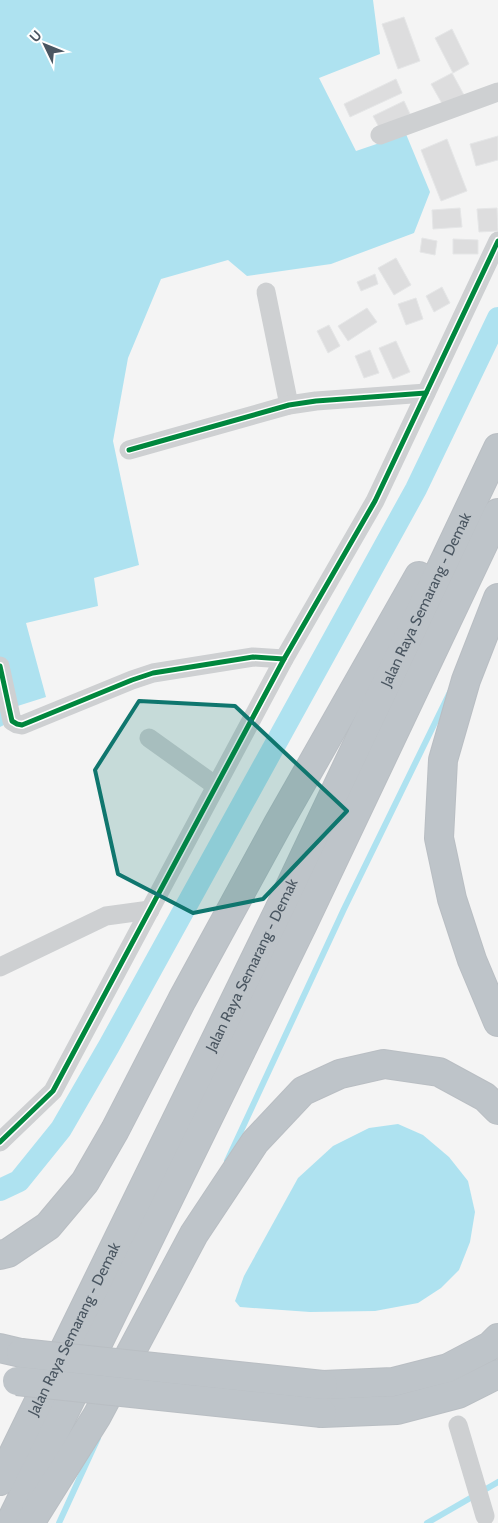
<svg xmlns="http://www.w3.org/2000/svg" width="498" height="1523" font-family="Cabin,sans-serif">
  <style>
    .water { fill: #aee2f0 }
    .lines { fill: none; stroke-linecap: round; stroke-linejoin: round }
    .stream { stroke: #aee2f0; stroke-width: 6 }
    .canal { stroke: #aee2f0; stroke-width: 22 }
    .building { fill: #ddddde; stroke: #e5e6e7 }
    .highway-casing { stroke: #b9bec3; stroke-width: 30 }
    .street { stroke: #ced0d2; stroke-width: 19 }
    .highway { stroke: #bec4c9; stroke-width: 28 }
    .highway-bridge-casing { stroke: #b9bec3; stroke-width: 30; stroke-linecap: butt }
    .highway-bridge { stroke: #bec4c9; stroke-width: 28 }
    .cycleway-casing { stroke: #fff; stroke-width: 8 }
    .cycleway { stroke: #00873e; stroke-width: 5 }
    .marked { fill: #0f766e; fill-opacity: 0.2; stroke: #0f766e; stroke-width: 4; stroke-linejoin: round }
    .labels { text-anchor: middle; stroke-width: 4.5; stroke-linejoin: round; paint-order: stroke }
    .street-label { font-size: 15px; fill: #4a5661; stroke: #fff }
  </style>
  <rect width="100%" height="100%" fill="#f4f4f4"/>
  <g class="water">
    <polygon points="0,0 373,0 380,54 319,78 356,151 406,134 430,192 414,233 331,264 247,276 228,260 161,279 128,358 113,441 139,565 94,578 98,606 26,623 46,697 5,710 8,723 0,727"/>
    <polygon points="398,1124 423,1135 449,1157 468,1181 475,1212 470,1242 459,1270 441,1288 418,1303 375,1311 310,1312 240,1307 235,1301 244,1276 298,1178 333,1146 369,1128"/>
  </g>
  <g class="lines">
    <g class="stream">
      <polyline points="227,1161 344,909 450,692"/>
      <polyline points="59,1523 98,1438"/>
      <polyline points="427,1523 498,1482"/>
    </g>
    <polyline class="canal" points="0,1190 19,1181 61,1129 109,1046 416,489 498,318"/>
  </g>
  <g class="building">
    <polygon points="404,17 420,61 398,69 382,24"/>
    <polygon points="452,29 469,64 453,73 435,38"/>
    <polygon points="452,73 464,95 444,107 431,84"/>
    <polygon points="396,79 402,93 350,117 344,104"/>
    <polygon points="404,101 410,114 380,129 373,116"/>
    <polygon points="498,136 498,160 476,166 470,144"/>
    <polygon points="447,139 467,191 441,201 421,150"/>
    <polygon points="460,208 462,227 433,229 432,210"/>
    <polygon points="497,208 498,231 479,232 477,209"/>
    <polygon points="422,238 437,241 435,255 420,252"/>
    <polygon points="453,239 478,240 478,254 453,254"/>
    <polygon points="396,258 411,285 394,295 378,268"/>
    <polygon points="375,274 378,284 361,291 357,282"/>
    <polygon points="442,287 450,303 434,312 426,296"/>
    <polygon points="416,298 423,319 406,325 398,304"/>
    <polygon points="367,308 377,322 348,341 338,326"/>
    <polygon points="329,325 340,346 328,353 317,331"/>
    <polygon points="396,341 410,372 393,379 379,348"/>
    <polygon points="370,350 379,373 364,378 355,356"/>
  </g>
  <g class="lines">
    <defs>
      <g id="highway">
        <polyline points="498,598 466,680 443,760 439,838 452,899 472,960 498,1022"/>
        <polyline points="0,1255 8,1253 48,1226 85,1182 115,1130 182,1000 278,824 419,576"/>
        <polyline points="0,1348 21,1353"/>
        <polyline points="323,1385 393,1382 448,1368 490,1346 498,1338"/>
        <polyline points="322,1413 397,1410 458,1394 498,1374"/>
        <path id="s1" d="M 0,1481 L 278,912 L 498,448"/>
        <polyline points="10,1523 303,924 498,513"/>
        <polyline points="30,1523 97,1416 194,1234 255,1142 303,1091 340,1074 384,1064 439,1072 485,1097 498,1110"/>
      </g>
    </defs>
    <use href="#highway" class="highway-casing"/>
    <g class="street">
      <polyline points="380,135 498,92"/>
      <polyline points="266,292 289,405"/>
      <polyline points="129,450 289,405 316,401 426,393"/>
      <polyline points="0,666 12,721 17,724 22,725 132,680 153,673 253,657 284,659"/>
      <polyline points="149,738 216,786"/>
      <polyline points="0,967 106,916 150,910"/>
      <polyline points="0,1142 53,1091 284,659 375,501 498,241"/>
      <polyline points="458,1425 485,1516"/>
    </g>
    <use href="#highway" class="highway"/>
    <defs>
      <g id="highway-bridge">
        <polyline points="21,1353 323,1385"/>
        <polyline points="17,1381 322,1413"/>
      </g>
    </defs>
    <use href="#highway-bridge" class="highway-bridge-casing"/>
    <use href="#highway-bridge" class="highway-bridge"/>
    <defs>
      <g id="cycleway">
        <polyline points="129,450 289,405 316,401 426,393"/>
        <polyline points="0,666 12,721 17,724 22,725 132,680 153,673 253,657 284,659"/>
        <polyline points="0,1142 53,1091 284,659 375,501 498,241"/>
      </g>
    </defs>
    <use href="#cycleway" class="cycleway-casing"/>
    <use href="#cycleway" class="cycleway"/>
  </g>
  <path class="marked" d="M 139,701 L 235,706 L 347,811 L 263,899 L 193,913 L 118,874 L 95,770 Z"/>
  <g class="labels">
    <g class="street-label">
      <text dy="5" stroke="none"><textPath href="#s1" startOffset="979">Jalan Raya Semarang - Demak</textPath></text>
      <text dy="5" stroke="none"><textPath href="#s1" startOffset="574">Jalan Raya Semarang - Demak</textPath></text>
      <text dy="5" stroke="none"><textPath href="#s1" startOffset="169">Jalan Raya Semarang - Demak</textPath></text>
    </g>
  </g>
  <g transform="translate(45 45) rotate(313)" stroke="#ffffff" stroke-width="4" paint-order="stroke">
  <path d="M0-4L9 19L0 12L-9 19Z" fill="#4a5661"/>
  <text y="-8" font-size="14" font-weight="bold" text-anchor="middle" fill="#4a5661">U</text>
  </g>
</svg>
